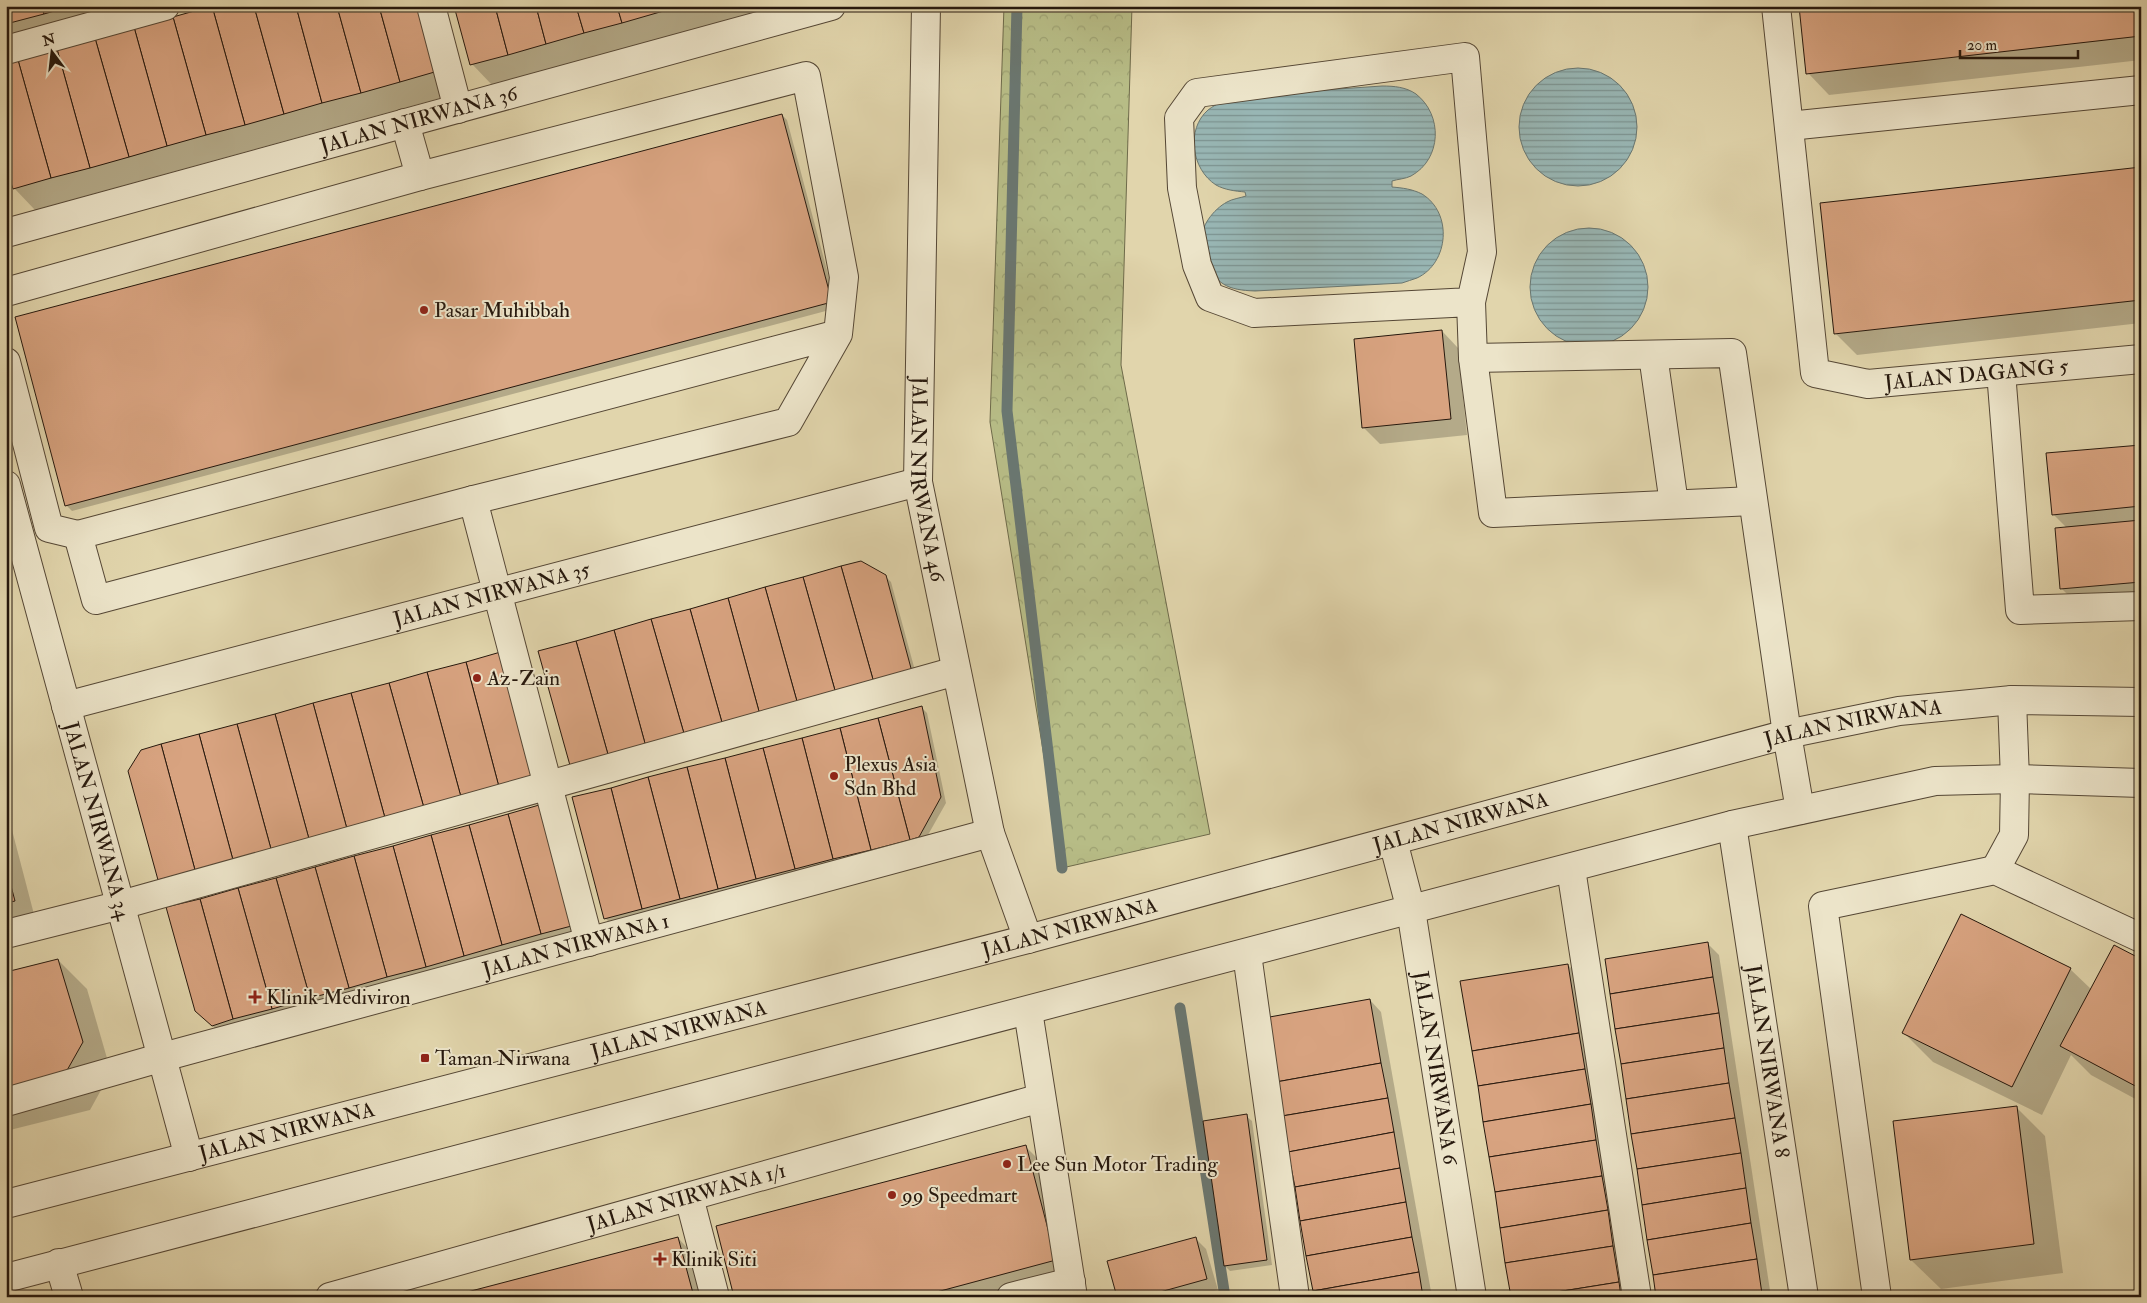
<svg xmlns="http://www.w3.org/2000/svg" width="2147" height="1303" font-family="'IM FELL Double Pica',serif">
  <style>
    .park { fill: url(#park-crowns); stroke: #6e6a4a }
    .water { fill: url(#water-rules); stroke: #6a7771 }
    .shadow { fill: #0003 }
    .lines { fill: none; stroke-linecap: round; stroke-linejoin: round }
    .stream { stroke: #6a7771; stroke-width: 11 }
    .building { fill: #d8a380; stroke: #26180d }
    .minor-casing { stroke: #554735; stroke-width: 30 }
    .minor { stroke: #ece4c9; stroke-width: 28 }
    .poi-dot { fill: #8f2418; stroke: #ece4c9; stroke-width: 2 }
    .labels { text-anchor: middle; stroke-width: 4; stroke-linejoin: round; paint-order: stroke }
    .street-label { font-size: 21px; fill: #26180d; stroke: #ece4c9 }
    .poi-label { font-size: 21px; fill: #26180d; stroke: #ece4c9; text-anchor: start }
  </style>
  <defs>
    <pattern id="park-crowns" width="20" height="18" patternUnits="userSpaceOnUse" patternTransform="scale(1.25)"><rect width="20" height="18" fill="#b7bc86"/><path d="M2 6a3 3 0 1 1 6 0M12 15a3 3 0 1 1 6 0" fill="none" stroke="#9da172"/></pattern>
    <pattern id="water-rules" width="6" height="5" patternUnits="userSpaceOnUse" patternTransform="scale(1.25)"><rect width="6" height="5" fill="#98b6b4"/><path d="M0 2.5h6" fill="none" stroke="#7c9391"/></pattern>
  </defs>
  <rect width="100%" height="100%" fill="#e1d5ac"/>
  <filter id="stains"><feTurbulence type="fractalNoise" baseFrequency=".004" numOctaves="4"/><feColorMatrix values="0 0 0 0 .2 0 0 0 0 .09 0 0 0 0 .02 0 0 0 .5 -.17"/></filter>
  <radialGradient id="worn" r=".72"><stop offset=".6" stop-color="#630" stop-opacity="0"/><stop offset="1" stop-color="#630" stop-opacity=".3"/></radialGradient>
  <polygon class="park" points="1004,6 1132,6 1121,365 1210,834 1062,868 990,422"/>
  <g class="water">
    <circle cx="1578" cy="127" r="59"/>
    <path d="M 1382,86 C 1394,86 1406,87 1416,94 C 1443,115 1442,159 1411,176 C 1405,179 1398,179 1392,181 L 1392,187 C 1403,188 1412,189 1422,194 C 1453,213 1449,263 1417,278 C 1412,280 1407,281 1402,283 L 1255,291 C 1228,290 1215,285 1206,258 C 1205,253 1202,248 1202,243 C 1199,227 1214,209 1227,202 C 1232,199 1240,198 1246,196 L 1245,192 C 1235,191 1225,190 1216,185 C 1191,169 1186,129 1208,110 C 1217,103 1226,100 1236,96 Z"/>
    <circle cx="1589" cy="287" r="59"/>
  </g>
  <g class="shadow">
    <polygon points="6,6 174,6 6,51"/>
    <polygon points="435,6 459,93 35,210 14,188"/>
    <polygon points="455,6 781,6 493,86 472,64"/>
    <polygon points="2141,6 2141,60 1829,95 1808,73"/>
    <polygon points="782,115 787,120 837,308 72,511 66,505"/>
    <polygon points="2141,168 2141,323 1857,355 1835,333"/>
    <polygon points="1442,331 1458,348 1467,435 1380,444 1363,427"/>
    <polygon points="2141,446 2141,605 2083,610 2062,589 2067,528 2053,514"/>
    <polygon points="885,576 891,582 917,678 886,687"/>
    <polygon points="922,708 927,713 946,803 924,842 925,853 906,834 904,836 925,856 622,935 605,918"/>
    <polygon points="546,805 595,941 230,1042 196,1011"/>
    <polygon points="6,807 36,922 6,930"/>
    <polygon points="1708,944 1719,955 1771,1297 1657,1297"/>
    <polygon points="58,960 87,989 111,1072 90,1110 6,1131 6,973"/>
    <polygon points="2141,960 2141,1102 2091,1075 2071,1055 2042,1115 1933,1062 1904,1033 2070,969 2092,990"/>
    <polygon points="1568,965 1579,976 1630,1297 1512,1297"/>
    <polygon points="1370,1000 1381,1012 1432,1297 1315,1297"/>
    <polygon points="2016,1107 2045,1136 2063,1273 1941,1289 1911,1260"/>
    <polygon points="1246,1116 1252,1121 1272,1265 1230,1271 1225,1266"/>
    <polygon points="1026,1147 1047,1168 1077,1282 1020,1297 735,1297"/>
    <polygon points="678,1238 699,1260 709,1297 453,1297"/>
    <polygon points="1195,1238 1206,1249 1218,1290 1193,1297 1118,1297"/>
  </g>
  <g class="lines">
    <g class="stream">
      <polyline points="1017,6 1007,411 1062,868"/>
      <polyline points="1180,1008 1225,1297"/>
    </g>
  </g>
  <g class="building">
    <polygon points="6,6 42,6 44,14 6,24"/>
    <polygon points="42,6 72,6 44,14"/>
    <polygon points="212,6 254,6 284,114 245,125"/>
    <polygon points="212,6 245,125 206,135 173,17"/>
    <polygon points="254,6 296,6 322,103 284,114"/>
    <polygon points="296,6 337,6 361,93 322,103"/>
    <polygon points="337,6 379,6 400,82 361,93"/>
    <polygon points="379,6 420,6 438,71 400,82"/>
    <polygon points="454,6 495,6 508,55 470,65"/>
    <polygon points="495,6 536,6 546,44 508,55"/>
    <polygon points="536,6 576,6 584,33 546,44"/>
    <polygon points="576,6 617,6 622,23 584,33"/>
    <polygon points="617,6 658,6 660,12 622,23"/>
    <polygon points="658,6 683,6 660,12"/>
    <polygon points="1799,6 2141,6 2141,36 1806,74"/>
    <polygon points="173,17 206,135 167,146 134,27"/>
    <polygon points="134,27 167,146 129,157 95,38"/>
    <polygon points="95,38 129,157 90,168 57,49"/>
    <polygon points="57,49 90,168 51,178 18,60"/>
    <polygon points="18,60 51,178 13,189 6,166 6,63"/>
    <polygon points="782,114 832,302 65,506 15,317"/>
    <polygon points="2141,167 2141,300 1834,334 1820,203"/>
    <polygon points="1442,330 1451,419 1362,428 1354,339"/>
    <polygon points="2141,445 2141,506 2052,515 2046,453"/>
    <polygon points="2141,520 2141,582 2060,589 2055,528"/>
    <polygon points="861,561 886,575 912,672 874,683 841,566"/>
    <polygon points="841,566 874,683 836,694 803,577"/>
    <polygon points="803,577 836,694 798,705 765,587"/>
    <polygon points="765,587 798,705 760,715 728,598"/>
    <polygon points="728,598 760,715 723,726 690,609"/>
    <polygon points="690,609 723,726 685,737 651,619"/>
    <polygon points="651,619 685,737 646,747 614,630"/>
    <polygon points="614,630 646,747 609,758 576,641"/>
    <polygon points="576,641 609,758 571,769 538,651"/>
    <polygon points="504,651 538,777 499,787 466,662"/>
    <polygon points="466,662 499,787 461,797 427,672"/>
    <polygon points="427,672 461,797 424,808 389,683"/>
    <polygon points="389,683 424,808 385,818 351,693"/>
    <polygon points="351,693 385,818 347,829 313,703"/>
    <polygon points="313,703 347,829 309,839 275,714"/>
    <polygon points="922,706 941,797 919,837 910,840 878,718"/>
    <polygon points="275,714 309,839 271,849 237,724"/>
    <polygon points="878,718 910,840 871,850 840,728"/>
    <polygon points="237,724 271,849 233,860 199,734"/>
    <polygon points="840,728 871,850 833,859 802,738"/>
    <polygon points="199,734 233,860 195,870 161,744"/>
    <polygon points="802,738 833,859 795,869 763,748"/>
    <polygon points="161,744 195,870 158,880 128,771 141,750"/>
    <polygon points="763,748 795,869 756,879 725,758"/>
    <polygon points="725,758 756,879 718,889 687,767"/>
    <polygon points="687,767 718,889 680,899 648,777"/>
    <polygon points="648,777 680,899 642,909 611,788"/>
    <polygon points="611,788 642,909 604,919 572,797"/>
    <polygon points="546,803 579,924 541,934 508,814"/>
    <polygon points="508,814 541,934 502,945 469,825"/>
    <polygon points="469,825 502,945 464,956 431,835"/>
    <polygon points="431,835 464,956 426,967 393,846"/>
    <polygon points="393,846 426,967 387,977 354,856"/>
    <polygon points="354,856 387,977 349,988 315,867"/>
    <polygon points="6,867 15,901 6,903"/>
    <polygon points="315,867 349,988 310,998 276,878"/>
    <polygon points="276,878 310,998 272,1009 238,888"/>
    <polygon points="238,888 272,1009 233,1019 200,899"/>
    <polygon points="200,899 233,1019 212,1026 195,1011 166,907"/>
    <polygon points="1961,914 2071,968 2012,1087 1902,1033"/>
    <polygon points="1708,942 1713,977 1610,994 1605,959"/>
    <polygon points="2114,945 2141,959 2141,1089 2060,1046"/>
    <polygon points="58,959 83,1042 61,1081 6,1095 6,972"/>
    <polygon points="1568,964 1579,1033 1472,1051 1460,981"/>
    <polygon points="1713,977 1719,1013 1615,1029 1610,994"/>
    <polygon points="1370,999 1381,1063 1276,1082 1264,1018"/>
    <polygon points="1719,1013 1724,1048 1621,1064 1615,1029"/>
    <polygon points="1579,1033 1585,1069 1478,1086 1472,1051"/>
    <polygon points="1724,1048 1729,1083 1626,1099 1621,1064"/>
    <polygon points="1381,1063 1388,1098 1282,1116 1276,1082"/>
    <polygon points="1585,1069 1591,1104 1483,1122 1478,1086"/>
    <polygon points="1729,1083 1735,1118 1631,1134 1626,1099"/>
    <polygon points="1388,1098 1394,1132 1288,1152 1282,1116"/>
    <polygon points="1591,1104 1596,1140 1489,1157 1483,1122"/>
    <polygon points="2017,1106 2034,1244 1910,1260 1893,1121"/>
    <polygon points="1247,1114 1267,1260 1224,1266 1203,1121"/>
    <polygon points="1735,1118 1741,1153 1637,1169 1631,1134"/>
    <polygon points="1394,1132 1400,1168 1295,1187 1288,1152"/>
    <polygon points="1596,1140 1602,1176 1495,1192 1489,1157"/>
    <polygon points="1026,1145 1056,1260 918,1297 734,1297 716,1226"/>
    <polygon points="1741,1153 1746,1188 1642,1205 1637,1169"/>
    <polygon points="1400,1168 1406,1202 1300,1221 1295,1187"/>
    <polygon points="1602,1176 1608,1210 1500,1228 1495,1192"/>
    <polygon points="1746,1188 1751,1223 1647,1240 1642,1205"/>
    <polygon points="1406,1202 1412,1237 1306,1256 1300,1221"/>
    <polygon points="1608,1210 1613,1246 1505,1263 1500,1228"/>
    <polygon points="1751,1223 1757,1259 1653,1275 1647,1240"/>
    <polygon points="678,1237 694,1297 448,1297"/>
    <polygon points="1196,1237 1207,1279 1142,1297 1117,1297 1107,1261"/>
    <polygon points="1412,1237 1419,1272 1313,1291 1306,1256"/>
    <polygon points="1613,1246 1619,1282 1525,1297 1511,1297 1505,1263"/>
    <polygon points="1757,1259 1762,1294 1743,1297 1656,1297 1653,1275"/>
    <polygon points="1419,1272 1423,1297 1314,1297 1313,1291"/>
    <polygon points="1619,1282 1621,1297 1525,1297"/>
  </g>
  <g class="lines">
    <defs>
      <g id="minor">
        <polyline points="431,6 458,109"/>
        <path id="s1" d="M 926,6 L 918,482 L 990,833 L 1028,939"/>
        <path id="s2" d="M 1776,6 L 1815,373 L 1868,384 L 2141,359"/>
        <polyline points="6,50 165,6"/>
        <polyline points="405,123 420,176"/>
        <polyline points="1789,126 2141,90"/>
        <path id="s3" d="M 6,233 L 831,6"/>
        <polyline points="6,292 420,176 806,76 844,277 838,334 788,422 473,500 96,600 78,535 838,334"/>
        <polyline points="1471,302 1254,313 1210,297 1197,265 1182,188 1179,118 1197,93 1465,57 1482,252 1471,302 1473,358 1732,353 1787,734 1800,810"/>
        <polyline points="1653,355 1674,504"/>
        <polyline points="1473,358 1493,513 1753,501"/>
        <polyline points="6,362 49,528 78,535"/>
        <polyline points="2001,372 2020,610 2141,606"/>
        <path id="s4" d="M 6,485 L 189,1157"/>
        <polyline points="473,500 589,942"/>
        <path id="s5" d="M 66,706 L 918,482"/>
        <path id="s6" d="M 1732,825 L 1804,1297"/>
        <path id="s7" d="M 1393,841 L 1411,910 L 1472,1297"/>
        <polyline points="1571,869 1637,1297"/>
        <polyline points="1995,870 2014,835 2015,779 2012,700"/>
        <polyline points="6,934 121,905 956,671"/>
        <polyline points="1247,954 1295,1297"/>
        <polyline points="1028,1011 1073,1297"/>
        <path id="s8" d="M 6,1102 L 163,1057 L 990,833"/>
        <polyline points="689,1197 715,1297"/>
        <path id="s9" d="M 6,1204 L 1028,939 L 1787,734 L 1899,711 L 2012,700 L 2141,702"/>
        <polyline points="59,1263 69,1297"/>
        <polyline points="6,1278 1732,825 1935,781 2015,779 2141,783"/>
        <path id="s10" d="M 330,1297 L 1041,1098"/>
        <polyline points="1011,1297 1071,1282"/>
        <polyline points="1877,1297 1823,906 1995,870 2141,938"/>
      </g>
    </defs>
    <use href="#minor" class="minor-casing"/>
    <use href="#minor" class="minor"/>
  </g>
  <g class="poi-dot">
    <circle cx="424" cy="310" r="5"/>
    <circle cx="477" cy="678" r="5"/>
    <circle cx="834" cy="776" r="5"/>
    <path d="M252.5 989.5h5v5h5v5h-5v5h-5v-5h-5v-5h5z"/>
    <rect x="420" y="1053" width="10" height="10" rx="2.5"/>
    <circle cx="1007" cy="1164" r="5"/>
    <circle cx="892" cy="1195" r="5"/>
    <path d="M657.5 1251.5h5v5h5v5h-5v5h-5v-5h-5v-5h5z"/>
  </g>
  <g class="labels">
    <g class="street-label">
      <text dy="7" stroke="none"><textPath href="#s3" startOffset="428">JALAN NIRWANA 36</textPath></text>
      <text dy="7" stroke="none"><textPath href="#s2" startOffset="532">JALAN DAGANG 5</textPath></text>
      <text dy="7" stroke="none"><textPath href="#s1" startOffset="474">JALAN NIRWANA 46</textPath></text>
      <text dy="7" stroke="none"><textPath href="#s5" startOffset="440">JALAN NIRWANA 35</textPath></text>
      <text dy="7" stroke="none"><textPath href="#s9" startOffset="1909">JALAN NIRWANA</textPath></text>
      <text dy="7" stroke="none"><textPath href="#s4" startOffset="348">JALAN NIRWANA 34</textPath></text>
      <text dy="7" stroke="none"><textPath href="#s9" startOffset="1504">JALAN NIRWANA</textPath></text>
      <text dy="7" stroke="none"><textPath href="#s9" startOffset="1099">JALAN NIRWANA</textPath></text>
      <text dy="7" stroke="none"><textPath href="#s8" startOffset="591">JALAN NIRWANA 1</textPath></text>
      <text dy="7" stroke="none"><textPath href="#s9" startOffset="695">JALAN NIRWANA</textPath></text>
      <text dy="7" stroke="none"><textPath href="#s6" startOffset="239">JALAN NIRWANA 8</textPath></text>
      <text dy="7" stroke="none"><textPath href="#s7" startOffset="231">JALAN NIRWANA 6</textPath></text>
      <text dy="7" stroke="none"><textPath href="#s9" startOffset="290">JALAN NIRWANA</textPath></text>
      <text dy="7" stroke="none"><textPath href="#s10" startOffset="370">JALAN NIRWANA 1/1</textPath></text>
    </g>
    <g class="poi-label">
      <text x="434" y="317">Pasar Muhibbah</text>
      <text x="487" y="685">Az-Zain</text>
      <text x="844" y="771">Plexus Asia<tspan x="844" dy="24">Sdn Bhd</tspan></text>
      <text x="266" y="1004">Klinik Mediviron</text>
      <text x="435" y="1065">Taman Nirwana</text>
      <text x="1017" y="1171">Lee Sun Motor Trading</text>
      <text x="902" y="1202">99 Speedmart</text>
      <text x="671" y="1266">Klinik Siti</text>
    </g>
  </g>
  <rect width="2147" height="1303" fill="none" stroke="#e1d5ac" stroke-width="25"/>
  <rect x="8" y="8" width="2132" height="1288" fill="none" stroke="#26180d" stroke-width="2.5"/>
  <rect x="12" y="12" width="2122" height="1278" fill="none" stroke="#26180d"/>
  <g transform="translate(52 52) rotate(345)" stroke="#ece4c9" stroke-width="4" paint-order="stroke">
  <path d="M0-4L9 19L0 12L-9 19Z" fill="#26180d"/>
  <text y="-8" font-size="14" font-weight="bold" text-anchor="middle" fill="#26180d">N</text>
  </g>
  <path d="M1960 50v8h118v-8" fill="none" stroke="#26180d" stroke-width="2.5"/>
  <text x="1967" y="50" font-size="15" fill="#26180d" stroke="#ece4c9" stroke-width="4" paint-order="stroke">20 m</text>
  <rect width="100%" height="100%" filter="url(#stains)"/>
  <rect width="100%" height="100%" fill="url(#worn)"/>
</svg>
